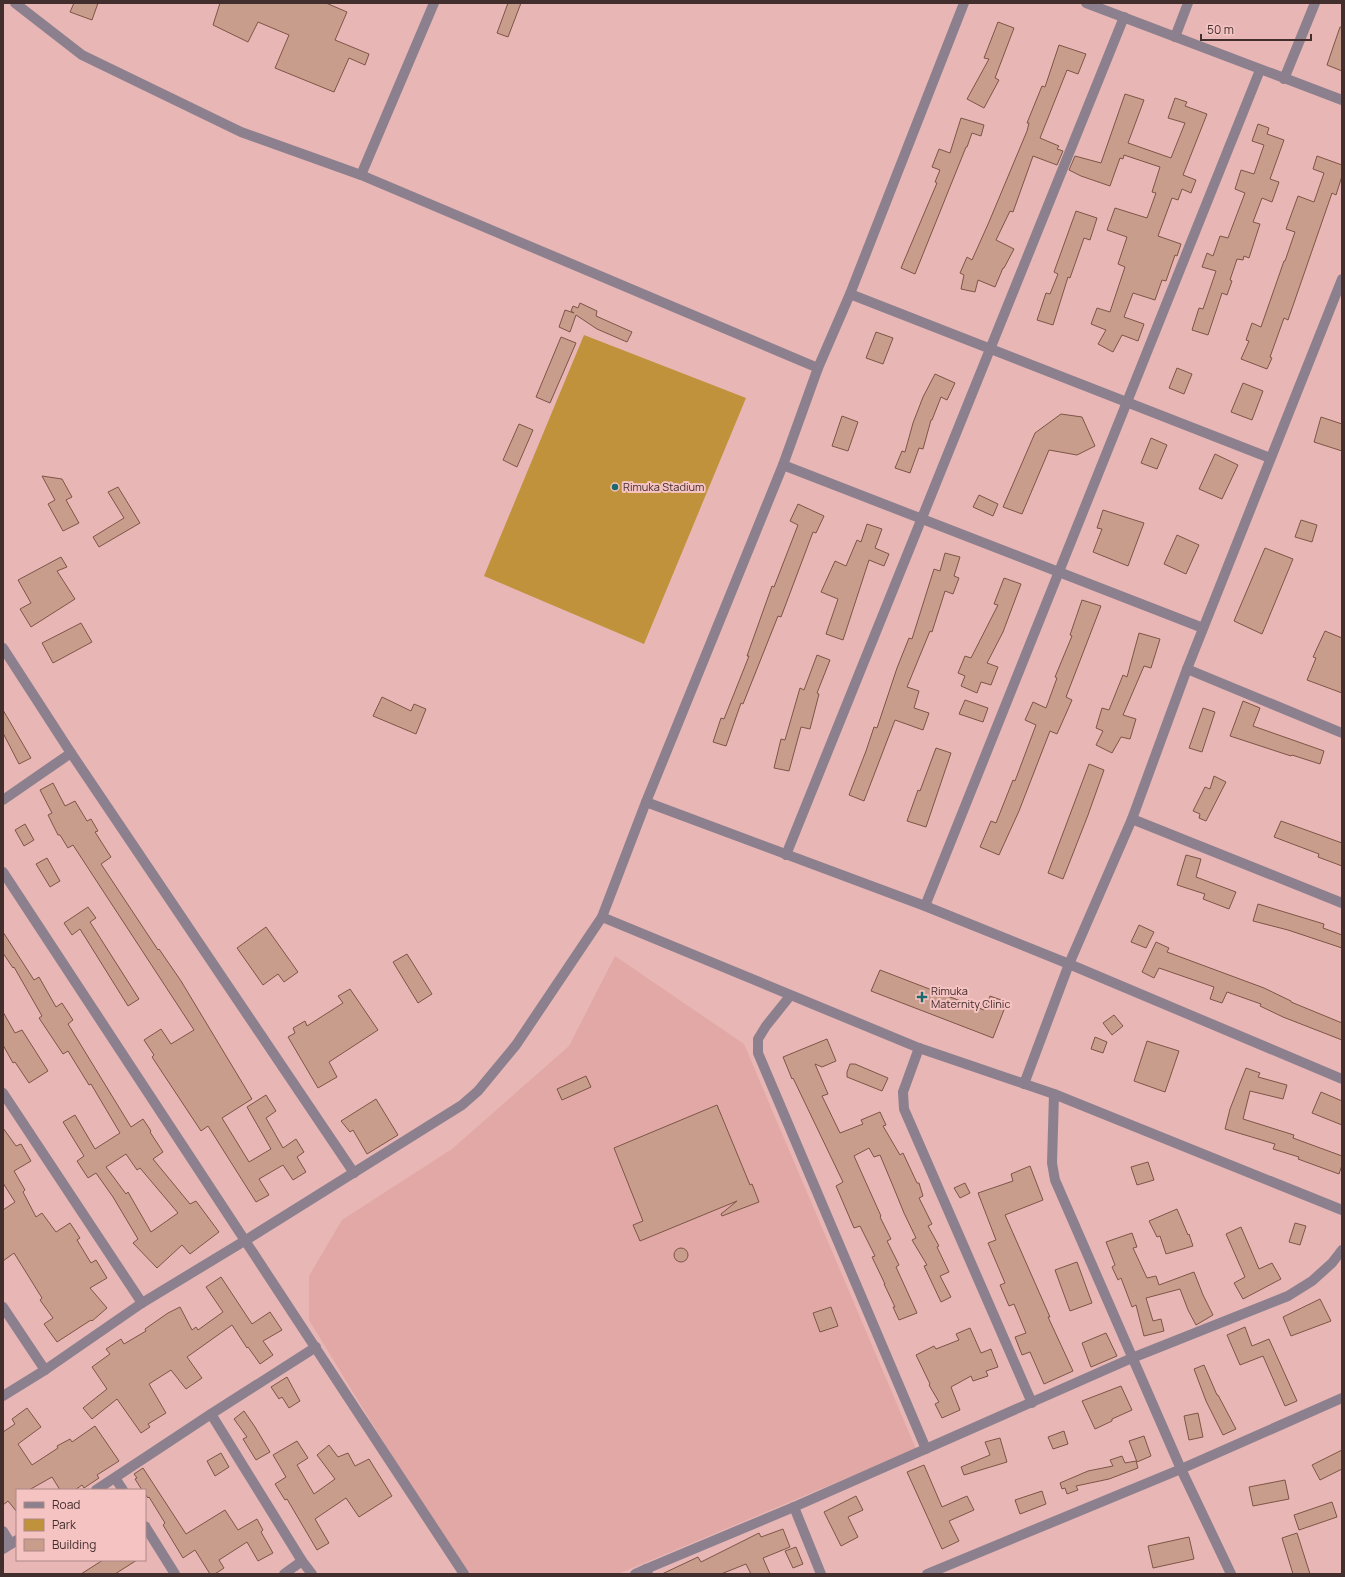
<svg xmlns="http://www.w3.org/2000/svg" width="1345" height="1577" font-family="Manrope,sans-serif">
  <style>
    .built { fill: #e1a8a6 }
    .green { fill: #bf923b }
    .building { fill: #c99d8c; stroke: #7d5547; fill-rule: evenodd }
    .lines { fill: none; stroke-linecap: round; stroke-linejoin: round }
    .minor { stroke: #8c808f; stroke-width: 10 }
    .poi-dot { fill: #1b686d; stroke: #f5c3c1; stroke-width: 1.5 }
    .labels { text-anchor: middle; stroke-width: 4; stroke-linejoin: round; paint-order: stroke }
    .poi-label { font-size: 11px; fill: #422e2d; stroke: #f5c3c1; text-anchor: start }
  </style>
  <rect width="100%" height="100%" fill="#e8b6b4"/>
  <polygon class="built" points="615,956 744,1044 916,1449 618,1574 464,1574 309,1320 309,1276 342,1220 452,1149 569,1046"/>
  <polygon class="green" points="584,335 746,398 644,644 484,576"/>
  <g class="building">
    <polygon points="74,3 98,3 92,20 70,12"/>
    <polygon points="220,3 326,3 347,12 335,40 369,54 365,65 349,58 334,92 275,68 289,35 258,22 248,42 213,25"/>
    <polygon points="508,3 521,3 508,37 497,33"/>
    <polygon points="998,22 1014,28 995,78 999,80 984,108 967,99 989,59 984,58"/>
    <polygon points="1340,27 1342,27 1342,71 1327,65"/>
    <polygon points="1059,45 1086,54 1078,74 1067,70 1040,138 1059,146 1057,149 1063,151 1057,165 1033,156 1013,212 1010,211 996,240 1014,249 1004,268 1003,268 995,287 978,280 975,292 961,289 964,275 960,273 967,257 972,260 989,222 1027,131 1029,123 1027,123 1042,86 1045,87"/>
    <polygon points="1125,94 1144,100 1128,143 1171,158 1185,123 1168,118 1175,98 1187,102 1185,106 1207,114 1183,175 1196,180 1191,193 1182,189 1178,200 1172,198 1158,236 1181,244 1177,256 1175,255 1166,281 1162,280 1155,300 1133,293 1124,317 1144,324 1138,341 1122,335 1113,352 1098,344 1106,330 1091,324 1097,308 1110,312 1125,267 1118,264 1127,237 1107,230 1115,208 1147,218 1156,193 1152,192 1160,167 1124,155 1123,159 1120,158 1110,186 1081,176 1069,170 1075,156 1101,163"/>
    <polygon points="961,118 984,125 981,136 972,133 967,147 966,147 915,274 901,268 937,183 935,182 940,170 932,167 939,149 950,153"/>
    <polygon points="1258,124 1269,128 1267,134 1284,140 1270,179 1279,182 1272,202 1262,198 1253,222 1260,224 1249,258 1244,256 1243,260 1237,259 1230,280 1232,281 1227,295 1222,293 1208,335 1192,330 1199,308 1203,309 1216,271 1202,267 1207,253 1213,256 1220,236 1228,238 1245,193 1235,189 1241,170 1254,174 1264,145 1252,141"/>
    <polygon points="1317,156 1342,165 1342,176 1336,195 1332,193 1288,320 1284,318 1270,357 1272,358 1267,369 1241,359 1249,341 1246,340 1252,323 1261,327 1284,261 1285,261 1295,232 1286,229 1298,196 1314,202 1324,173 1313,169"/>
    <polygon points="1076,211 1097,218 1090,240 1084,238 1070,278 1068,277 1053,325 1037,320 1046,293 1050,294 1058,274 1054,272"/>
    <polygon points="580,303 597,311 596,316 632,332 627,342 597,329 576,315 570,332 559,327 565,310 574,313 571,311 573,306 578,308"/>
    <polygon points="876,332 893,338 883,364 866,358"/>
    <polygon points="561,337 576,343 550,403 536,397"/>
    <polygon points="1177,368 1192,374 1184,394 1169,388"/>
    <polygon points="935,374 955,383 947,400 941,397 932,420 931,420 923,449 919,448 910,473 895,468 902,451 905,452 913,423 923,397"/>
    <polygon points="1243,383 1263,391 1252,420 1231,412"/>
    <polygon points="1061,414 1082,417 1095,446 1077,455 1049,450 1022,514 1003,507 1035,433"/>
    <polygon points="842,416 858,422 848,451 832,446"/>
    <polygon points="1321,417 1342,424 1342,451 1314,442"/>
    <polygon points="519,424 533,430 517,467 503,460"/>
    <polygon points="1151,438 1167,445 1157,469 1141,463"/>
    <polygon points="1215,454 1238,465 1222,499 1199,489"/>
    <polygon points="42,476 62,479 72,497 66,500 79,523 63,531 48,504 55,500"/>
    <polygon points="118,487 140,523 99,547 93,537 124,518 108,492"/>
    <polygon points="979,495 998,504 993,516 973,507"/>
    <polygon points="798,504 824,516 816,533 813,532 781,617 778,616 743,704 741,703 726,746 713,742 721,718 724,719 749,656 747,656 772,586 774,587 798,525 790,521"/>
    <polygon points="1103,510 1144,523 1128,566 1093,552 1102,529 1097,528"/>
    <polygon points="1301,520 1317,525 1312,542 1295,537"/>
    <polygon points="867,524 882,529 875,548 889,554 884,566 869,560 843,640 826,634 838,599 821,592 835,561 846,566 857,540 861,542"/>
    <polygon points="1177,535 1199,545 1186,574 1164,564"/>
    <polygon points="1265,548 1293,559 1262,634 1234,621"/>
    <polygon points="945,553 960,557 954,576 959,578 953,594 945,591 932,632 930,631 907,687 919,691 914,708 929,713 923,730 895,720 864,801 849,795 866,751 874,727 877,728 897,668 909,638 912,639 934,569 940,571"/>
    <polygon points="61,557 67,567 57,571 75,599 31,627 20,609 31,603 18,580"/>
    <polygon points="1004,578 1021,584 1003,632 987,663 998,667 991,685 981,682 977,693 961,686 965,676 958,673 965,656 971,658 998,605 994,604"/>
    <polygon points="1082,600 1101,606 1066,697 1072,700 1057,734 1050,731 1019,811 999,855 980,847 991,821 996,823 1013,780 1015,781 1036,725 1025,720 1033,702 1046,708 1057,678 1055,677 1072,636 1070,635"/>
    <polygon points="81,623 92,642 53,663 42,643"/>
    <polygon points="1325,631 1342,638 1342,693 1307,680 1316,658 1313,657"/>
    <polygon points="1139,633 1160,639 1151,668 1144,666 1123,715 1136,719 1130,739 1121,737 1112,753 1096,745 1103,731 1096,728 1102,708 1109,710 1123,675 1127,677"/>
    <polygon points="817,655 830,660 817,693 819,694 810,729 801,727 789,771 774,768 781,739 785,740 800,688 804,690"/>
    <polygon points="382,697 411,711 414,704 426,709 416,734 373,716"/>
    <polygon points="965,700 988,708 983,722 959,714"/>
    <polygon points="1243,701 1260,708 1253,726 1324,751 1320,764 1292,755 1291,756 1230,736"/>
    <polygon points="1203,708 1215,712 1202,752 1189,748"/>
    <polygon points="3,710 31,758 19,764 3,733"/>
    <polygon points="936,748 951,753 926,827 907,821 918,790 920,791"/>
    <polygon points="1089,764 1104,770 1088,815 1063,879 1048,873"/>
    <polygon points="1214,776 1226,782 1206,821 1199,818 1200,814 1193,811 1205,787 1210,789"/>
    <polygon points="53,783 65,806 75,801 87,821 91,819 98,831 95,832 111,857 101,864 158,950 159,949 181,981 252,1099 222,1118 249,1162 271,1149 247,1107 266,1095 276,1111 266,1118 283,1148 296,1139 304,1152 297,1157 306,1172 293,1180 283,1165 259,1179 269,1195 256,1202 208,1126 201,1131 152,1057 154,1055 144,1040 161,1029 171,1044 194,1030 73,845 68,848 60,835 58,835 48,815 52,813 40,790"/>
    <polygon points="1281,821 1342,843 1342,866 1318,857 1319,854 1274,837"/>
    <polygon points="25,824 34,840 24,846 15,830"/>
    <polygon points="1186,855 1201,859 1196,877 1236,892 1229,909 1203,899 1205,894 1177,885"/>
    <polygon points="47,858 60,881 50,887 36,864"/>
    <polygon points="1258,904 1324,924 1323,928 1342,935 1342,948 1288,930 1253,921"/>
    <polygon points="88,907 96,918 90,922 139,999 128,1006 80,929 72,935 64,923"/>
    <polygon points="1139,925 1154,932 1146,948 1131,942"/>
    <polygon points="266,927 298,972 284,982 278,974 263,985 237,948"/>
    <path d="M 3,932 L 34,980 L 39,977 L 56,1007 L 62,1003 L 73,1020 L 68,1024 L 131,1127 L 143,1119 L 151,1131 L 150,1132 L 163,1152 L 153,1159 L 190,1204 L 196,1201 L 219,1232 L 190,1254 L 182,1245 L 157,1268 L 133,1243 L 138,1239 L 113,1197 L 96,1173 L 88,1178 L 77,1161 L 84,1156 L 63,1122 L 75,1115 L 95,1149 L 120,1133 L 91,1084 L 89,1085 L 68,1051 L 63,1054 L 39,1018 L 42,1016 L 14,967 L 13,968 L 3,953 ZM 126,1154 L 137,1170 L 140,1168 L 178,1213 L 151,1232 L 128,1192 L 126,1194 L 106,1167 Z"/>
    <polygon points="1156,942 1169,948 1167,952 1264,988 1291,1001 1291,1002 1342,1023 1342,1040 1283,1017 1260,1006 1261,1004 1227,992 1222,1003 1210,999 1214,987 1159,968 1154,978 1142,972"/>
    <polygon points="407,954 432,994 418,1003 393,962"/>
    <polygon points="880,970 984,1010 990,996 1007,1002 993,1038 871,991"/>
    <polygon points="350,989 378,1030 329,1062 337,1077 318,1088 288,1037 295,1033 293,1028 305,1021 307,1026 343,1003 338,996"/>
    <polygon points="3,1012 15,1033 22,1030 48,1071 29,1083 15,1062 13,1063 3,1045"/>
    <polygon points="1114,1015 1123,1026 1112,1035 1103,1023"/>
    <polygon points="1095,1037 1107,1042 1103,1053 1091,1049"/>
    <polygon points="827,1039 836,1061 822,1067 815,1064 828,1094 822,1096 840,1133 863,1124 861,1120 880,1112 886,1125 883,1126 900,1155 903,1153 917,1183 919,1183 923,1196 919,1198 932,1224 928,1226 939,1246 937,1247 949,1272 940,1276 951,1297 941,1302 924,1266 927,1265 912,1240 916,1238 904,1213 893,1186 880,1155 874,1157 869,1148 854,1156 881,1216 880,1217 891,1239 887,1241 899,1265 896,1267 917,1313 899,1320 893,1307 895,1307 884,1284 885,1284 872,1257 875,1256 860,1226 854,1228 836,1186 843,1182 793,1078 792,1079 783,1057"/>
    <polygon points="1147,1041 1179,1051 1165,1092 1134,1081"/>
    <polygon points="850,1064 855,1064 888,1078 882,1091 847,1077 847,1072"/>
    <polygon points="1246,1068 1260,1073 1258,1077 1287,1085 1283,1099 1250,1091 1243,1119 1294,1135 1293,1138 1342,1156 1342,1165 1339,1174 1298,1159 1299,1157 1273,1149 1275,1144 1225,1129 1230,1109"/>
    <polygon points="586,1076 591,1087 562,1100 557,1089"/>
    <polygon points="1321,1092 1342,1101 1342,1125 1312,1113"/>
    <polygon points="376,1099 398,1135 367,1154 353,1130 350,1132 341,1121"/>
    <polygon points="717,1105 750,1185 752,1184 759,1202 722,1216 721,1214 737,1201 640,1241 633,1225 643,1221 614,1148"/>
    <polygon points="3,1128 16,1146 21,1144 31,1161 14,1171 25,1190 23,1192 36,1217 42,1213 56,1232 70,1223 80,1238 77,1240 91,1263 96,1260 107,1278 90,1288 107,1308 92,1321 91,1320 57,1342 44,1324 53,1318 40,1300 42,1298 14,1253 3,1261 3,1210 15,1202 3,1183"/>
    <polygon points="1148,1162 1154,1180 1137,1185 1131,1167"/>
    <polygon points="1030,1166 1043,1200 1005,1215 1050,1317 1048,1317 1073,1371 1044,1384 1030,1352 1022,1355 1015,1337 1026,1333 1014,1304 1009,1306 1000,1285 1005,1283 988,1243 996,1240 978,1193 1013,1181 1011,1174"/>
    <polygon points="965,1183 970,1193 960,1198 954,1188"/>
    <polygon points="1177,1209 1188,1235 1189,1234 1193,1246 1166,1254 1160,1236 1157,1237 1149,1221"/>
    <polygon points="1295,1223 1306,1226 1300,1245 1289,1242"/>
    <polygon points="1241,1227 1259,1269 1272,1263 1281,1279 1243,1299 1234,1283 1245,1277 1226,1234"/>
    <polygon points="1132,1233 1137,1247 1133,1248 1147,1278 1156,1276 1159,1285 1194,1272 1203,1295 1213,1315 1196,1325 1188,1310 1180,1289 1146,1298 1153,1321 1161,1319 1164,1331 1144,1336 1136,1305 1132,1307 1121,1278 1118,1280 1112,1267 1115,1265 1106,1242"/>
    <circle cx="681" cy="1255" r="7"/>
    <polygon points="1077,1262 1092,1303 1070,1311 1055,1270"/>
    <polygon points="221,1277 252,1324 270,1312 282,1330 263,1341 273,1355 260,1364 248,1347 247,1348 232,1325 187,1357 202,1378 186,1389 171,1370 149,1384 166,1413 148,1424 150,1427 141,1433 117,1399 92,1419 83,1408 107,1389 92,1367 110,1354 106,1349 121,1339 124,1344 146,1331 145,1329 168,1313 180,1307 192,1330 196,1327 198,1330 223,1312 206,1287"/>
    <polygon points="1320,1299 1331,1321 1291,1336 1283,1317"/>
    <polygon points="831,1307 838,1326 820,1332 813,1313"/>
    <polygon points="1245,1327 1252,1346 1269,1339 1297,1401 1285,1406 1263,1356 1240,1365 1227,1335"/>
    <polygon points="970,1328 981,1353 991,1349 998,1367 986,1371 988,1376 973,1381 971,1376 951,1387 960,1410 942,1418 935,1404 939,1402 929,1385 930,1384 916,1355 934,1346 936,1349 959,1340 956,1334"/>
    <polygon points="1106,1333 1117,1356 1091,1367 1082,1343"/>
    <polygon points="1204,1365 1217,1395 1218,1395 1236,1429 1223,1435 1206,1401 1194,1369"/>
    <polygon points="287,1377 300,1401 289,1408 282,1397 279,1399 271,1387"/>
    <polygon points="1121,1386 1132,1410 1112,1419 1112,1421 1095,1429 1082,1401"/>
    <polygon points="27,1408 41,1427 18,1444 32,1465 58,1448 57,1446 70,1439 72,1442 95,1426 119,1461 97,1475 99,1478 84,1488 82,1485 75,1490 60,1490 52,1477 29,1490 17,1490 17,1512 8,1501 3,1505 3,1432 15,1424 12,1419"/>
    <polygon points="244,1411 255,1427 270,1452 256,1460 243,1439 247,1437 234,1419"/>
    <polygon points="1198,1413 1203,1437 1189,1440 1184,1416"/>
    <polygon points="1064,1431 1068,1444 1053,1449 1048,1437"/>
    <polygon points="1144,1436 1151,1456 1137,1462 1129,1441"/>
    <polygon points="1000,1438 1007,1462 964,1475 961,1467 990,1455 985,1442"/>
    <polygon points="297,1441 308,1458 297,1465 314,1494 335,1479 317,1455 329,1445 338,1457 348,1453 355,1466 369,1459 392,1496 359,1517 346,1498 315,1519 329,1543 317,1550 287,1499 285,1500 275,1484 286,1477 273,1455"/>
    <polygon points="1342,1450 1342,1469 1320,1480 1312,1465"/>
    <polygon points="221,1453 229,1467 215,1476 207,1461"/>
    <polygon points="1122,1456 1125,1463 1136,1461 1138,1468 1109,1479 1076,1486 1078,1490 1067,1494 1065,1488 1062,1489 1060,1483 1088,1471 1113,1466 1110,1460"/>
    <polygon points="924,1465 942,1507 967,1496 974,1510 949,1521 959,1541 942,1549 907,1472"/>
    <polygon points="143,1468 186,1534 225,1510 238,1530 257,1519 263,1530 261,1532 273,1553 258,1561 247,1542 219,1560 224,1568 215,1574 210,1574 195,1550 183,1558 163,1525 165,1523 149,1497 148,1498 145,1494 145,1490 142,1490 135,1479 137,1478 134,1474"/>
    <polygon points="1285,1480 1289,1499 1253,1506 1249,1487"/>
    <polygon points="1042,1491 1046,1504 1020,1514 1015,1500"/>
    <polygon points="856,1496 863,1510 848,1517 858,1537 841,1546 824,1512"/>
    <polygon points="1332,1502 1337,1517 1299,1530 1294,1515"/>
    <polygon points="783,1529 790,1547 763,1558 770,1574 751,1574 746,1564 721,1574 662,1574 698,1557 701,1562 759,1533 761,1537"/>
    <polygon points="1297,1533 1310,1574 1293,1574 1282,1538"/>
    <polygon points="1189,1537 1194,1559 1153,1568 1148,1546"/>
    <polygon points="796,1547 803,1564 793,1568 785,1551"/>
    <polygon points="103,1560 137,1560 115,1574 81,1574"/>
  </g>
  <g class="lines">
    <g class="minor">
      <polyline points="15,3 82,55 241,132 361,175 818,368"/>
      <polyline points="1086,3 1342,100"/>
      <polyline points="1175,37 1188,3"/>
      <polyline points="1284,79 1315,3"/>
      <polyline points="361,175 434,3"/>
      <polyline points="850,294 1270,458"/>
      <polyline points="783,465 1203,628"/>
      <polyline points="3,648 71,753 354,1173"/>
      <polyline points="1187,669 1342,733"/>
      <polyline points="3,800 71,753"/>
      <polyline points="646,802 925,906 1069,964 1342,1079"/>
      <polyline points="1132,819 1342,903"/>
      <polyline points="786,855 1124,17"/>
      <polyline points="3,872 464,1574"/>
      <polyline points="925,906 1260,70"/>
      <polyline points="602,917 919,1048 1054,1094 1342,1210"/>
      <polyline points="790,996 766,1026 758,1039 758,1053 926,1449"/>
      <polyline points="919,1048 903,1092 904,1109 1032,1403"/>
      <polyline points="1024,1084 1069,964 1132,819 1187,669 1342,279"/>
      <polyline points="3,1093 142,1303"/>
      <polyline points="1054,1094 1052,1163 1055,1180 1181,1469 1231,1574"/>
      <polyline points="3,1307 45,1370"/>
      <polyline points="3,1396 45,1370 142,1303 246,1240 462,1105 478,1091 516,1045 602,917 646,802 783,465 818,368 850,294 964,3"/>
      <polyline points="211,1414 302,1561 312,1574"/>
      <polyline points="115,1478 123,1490"/>
      <polyline points="96,1490 211,1414 316,1347"/>
      <polyline points="794,1507 821,1574"/>
      <polyline points="145,1526 175,1574"/>
      <polyline points="3,1531 11,1544"/>
      <polyline points="3,1549 17,1540"/>
      <polyline points="284,1574 302,1561"/>
      <polyline points="635,1574 646,1569"/>
      <polyline points="648,1574 646,1569 794,1507 1132,1358 1288,1296 1312,1281 1332,1263 1342,1250"/>
      <polyline points="927,1574 1181,1469 1342,1398"/>
    </g>
  </g>
  <g class="poi-dot">
    <circle cx="615" cy="487" r="4"/>
    <path d="M920 991h4v4h4v4h-4v4h-4v-4h-4v-4h4z"/>
  </g>
  <g class="labels">
    <g class="poi-label">
      <text x="623" y="491">Rimuka Stadium</text>
      <text x="931" y="995">Rimuka<tspan x="931" dy="13">Maternity Clinic</tspan></text>
    </g>
  </g>
  <rect width="1345" height="1577" fill="none" stroke="#422e2d" stroke-width="8"/>
  <rect x="16" y="1489" width="130" height="72" fill="#f5c3c1" stroke="#ad8786"/>
  <rect x="24" y="1502" width="20" height="6" fill="#8c808f" stroke="#ad8786"/>
  <text x="52" y="1509" font-size="12" fill="#422e2d">Road</text>
  <rect x="24" y="1519" width="20" height="12" fill="#bf923b" stroke="#ad8786"/>
  <text x="52" y="1529" font-size="12" fill="#422e2d">Park</text>
  <rect x="24" y="1539" width="20" height="12" fill="#c99d8c" stroke="#ad8786"/>
  <text x="52" y="1549" font-size="12" fill="#422e2d">Building</text>
  <path d="M1201 34v6h110v-6" fill="none" stroke="#422e2d" stroke-width="2"/>
  <text x="1207" y="34" font-size="12" fill="#422e2d" stroke="#f5c3c1" stroke-width="3" paint-order="stroke">50 m</text>
</svg>
